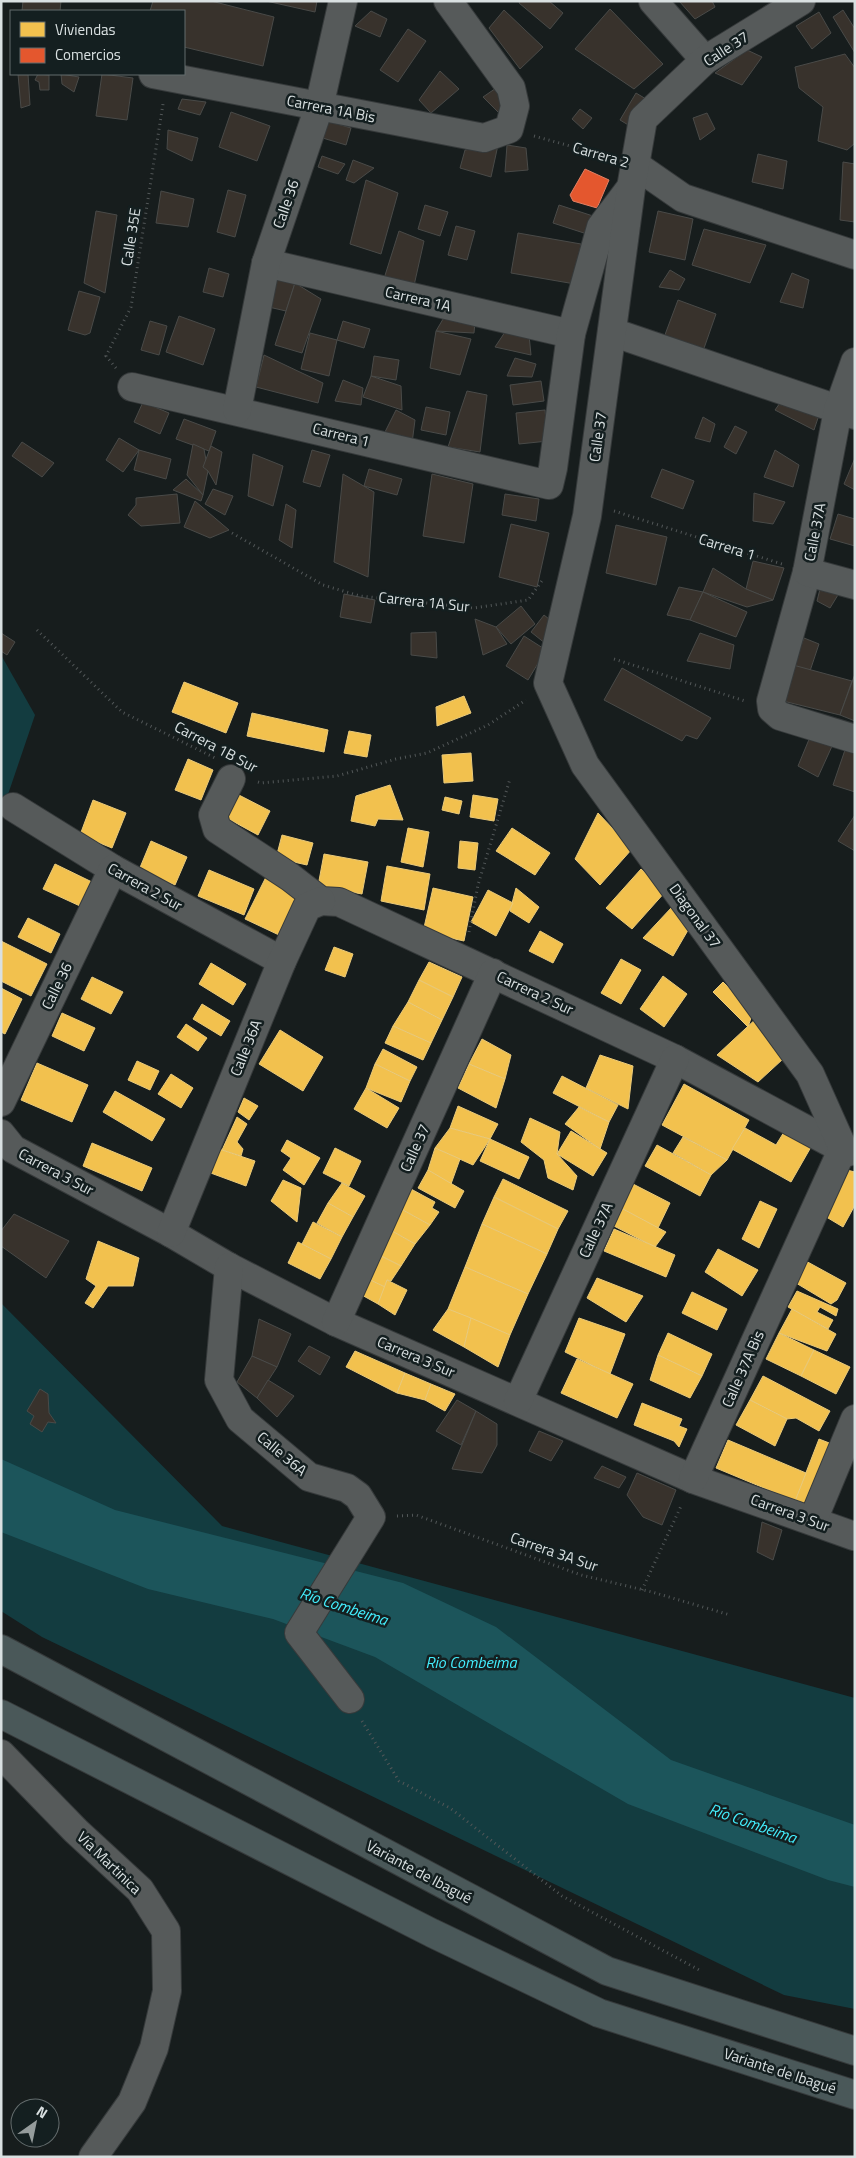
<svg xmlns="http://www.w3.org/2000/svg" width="856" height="2158" font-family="'Titillium Web',sans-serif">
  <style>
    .green { fill: #133c40 }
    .water { fill: #1c555b }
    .homes { fill: #f2c14e; stroke: #eaca7a }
    .shops { fill: #e4572e; stroke: #e18064 }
    .building { fill: #38322c; stroke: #494a48 }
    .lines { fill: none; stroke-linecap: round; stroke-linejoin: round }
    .minor-casing { stroke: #363a3b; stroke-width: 30 }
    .highway-casing { stroke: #363a3b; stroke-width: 30 }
    .path { stroke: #525758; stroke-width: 3; stroke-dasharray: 1 4; stroke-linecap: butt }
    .minor { stroke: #565a5a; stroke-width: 28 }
    .highway { stroke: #4a5859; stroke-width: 28 }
    .labels { text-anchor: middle; stroke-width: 5; stroke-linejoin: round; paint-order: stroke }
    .street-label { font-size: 15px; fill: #d9e0e1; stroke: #141f20 }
    .water-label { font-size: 16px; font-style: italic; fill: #43eefd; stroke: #141f20 }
  </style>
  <rect width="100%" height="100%" fill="#171d1d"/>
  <g class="green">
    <polygon points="1,655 35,715 1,815"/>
    <polygon points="1,1303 222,1526 855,1698 855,2009 784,1995 42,1637 1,1611"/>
  </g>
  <polygon class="water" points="1,1459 115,1510 403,1583 496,1627 671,1760 855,1825 855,1887 828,1880 628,1804 375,1657 273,1619 148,1589 1,1532"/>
  <g class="homes">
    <polygon points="184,682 238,703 226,733 172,712"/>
    <polygon points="464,696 471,713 437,726 436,707"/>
    <polygon points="252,713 328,730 324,752 247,736"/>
    <polygon points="349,731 371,735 367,757 344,753"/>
    <polygon points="471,753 473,781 444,783 442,755"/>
    <polygon points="188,759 213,770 201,800 175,790"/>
    <polygon points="390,785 403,820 378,819 375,826 351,821 356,796"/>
    <polygon points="235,793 270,811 258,835 223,816"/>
    <polygon points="473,795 498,799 494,821 470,817"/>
    <polygon points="445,797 462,801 459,814 442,810"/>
    <polygon points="93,800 126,813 112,848 80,835"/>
    <polygon points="598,813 632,849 600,885 575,859"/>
    <polygon points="408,828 429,832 423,867 401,862"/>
    <polygon points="512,828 550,853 535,875 496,851"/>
    <polygon points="282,835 313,843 307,865 276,858"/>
    <polygon points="151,841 187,857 175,885 139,870"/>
    <polygon points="460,841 478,843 475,870 458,868"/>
    <polygon points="324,854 368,862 362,894 318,886"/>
    <polygon points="55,864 92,882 80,906 43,889"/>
    <polygon points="387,866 430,874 424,910 381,901"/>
    <polygon points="641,869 666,891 632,929 606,908"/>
    <polygon points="209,870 254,889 244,915 198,896"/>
    <polygon points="266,877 300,893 279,935 245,919"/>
    <polygon points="433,888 473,897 464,941 423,932"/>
    <polygon points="516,888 539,907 529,923 510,911"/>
    <polygon points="488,890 513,903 496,936 471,922"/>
    <polygon points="672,907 691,925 673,956 643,938"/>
    <polygon points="28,918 60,934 51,953 18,937"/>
    <polygon points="540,931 563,944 553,963 529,951"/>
    <polygon points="1,941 47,964 31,996 1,981"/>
    <polygon points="334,947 353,954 345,977 325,970"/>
    <polygon points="621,959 641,970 621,1004 601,993"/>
    <polygon points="429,962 462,977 453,997 419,980"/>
    <polygon points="211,963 246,984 233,1005 199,984"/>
    <polygon points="663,976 687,994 664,1027 640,1009"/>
    <polygon points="92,977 123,992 111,1014 81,999"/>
    <polygon points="419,980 453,997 442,1020 408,1002"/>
    <polygon points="723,982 753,1012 748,1027 713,992"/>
    <polygon points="1,988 22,999 5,1034 1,1032"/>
    <polygon points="408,1002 442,1020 431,1043 393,1026"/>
    <polygon points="202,1004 230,1021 221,1036 193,1019"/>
    <polygon points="62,1013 95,1028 84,1051 52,1036"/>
    <polygon points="759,1016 783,1059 758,1082 717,1055"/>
    <polygon points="186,1024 207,1038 198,1051 177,1037"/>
    <polygon points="393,1026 431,1043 423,1060 385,1043"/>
    <polygon points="280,1030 323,1057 303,1091 259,1064"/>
    <polygon points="482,1039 511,1055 505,1079 469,1064"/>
    <polygon points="383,1049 417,1067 410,1081 375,1064"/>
    <polygon points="600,1055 633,1066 628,1109 586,1088"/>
    <polygon points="137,1061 159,1071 150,1090 128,1080"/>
    <polygon points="37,1063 88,1085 72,1122 21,1100"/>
    <polygon points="375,1064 410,1081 401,1102 366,1088"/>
    <polygon points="469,1064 505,1079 496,1108 458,1088"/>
    <polygon points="171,1074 193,1088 181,1108 158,1094"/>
    <polygon points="562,1076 618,1105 609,1122 553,1093"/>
    <polygon points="684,1084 749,1120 727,1160 662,1125"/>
    <polygon points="366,1088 399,1108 387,1128 354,1109"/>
    <polygon points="115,1091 165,1119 152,1141 103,1112"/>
    <polygon points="244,1098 258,1106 249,1120 238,1112"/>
    <polygon points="458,1106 498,1124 490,1139 450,1128"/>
    <polygon points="579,1107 609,1122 600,1149 565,1124"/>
    <polygon points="237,1117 247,1124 237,1142 243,1149 241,1156 222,1150"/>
    <polygon points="530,1118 560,1132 557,1154 577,1176 573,1190 548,1178 544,1160 521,1142"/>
    <polygon points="450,1128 490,1139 473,1165 435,1148"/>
    <polygon points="745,1128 776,1145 784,1132 811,1147 791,1182 732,1149"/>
    <polygon points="571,1131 607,1153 593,1176 557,1154"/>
    <polygon points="683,1137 727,1160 711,1175 673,1153"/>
    <polygon points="490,1139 529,1157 519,1179 480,1161"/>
    <polygon points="287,1140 320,1158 304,1185 283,1170 291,1158 281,1151"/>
    <polygon points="92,1143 152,1168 142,1191 83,1166"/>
    <polygon points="657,1145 711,1175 700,1196 645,1166"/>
    <polygon points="216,1148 255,1161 246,1186 208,1172"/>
    <polygon points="335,1148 361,1161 349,1186 323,1173"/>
    <polygon points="435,1148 460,1159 451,1184 428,1170"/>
    <polygon points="843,1169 855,1172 855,1205 843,1227 823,1215"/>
    <polygon points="428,1170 464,1191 455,1208 418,1188"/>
    <polygon points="503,1179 568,1211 558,1229 494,1197"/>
    <polygon points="283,1180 301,1188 297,1222 271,1201"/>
    <polygon points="342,1183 365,1196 353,1217 328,1203"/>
    <polygon points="633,1184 670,1203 658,1228 621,1208"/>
    <polygon points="411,1189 435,1202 432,1208 439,1212 430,1225 401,1209"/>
    <polygon points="494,1197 558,1229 547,1254 482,1224"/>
    <polygon points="760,1201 777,1209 759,1248 742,1239"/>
    <polygon points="328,1203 353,1217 342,1237 317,1223"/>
    <polygon points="621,1208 666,1232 655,1247 608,1223"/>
    <polygon points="401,1209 430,1225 415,1244 392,1231"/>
    <polygon points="313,1222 342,1237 331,1259 302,1244"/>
    <polygon points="482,1224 547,1254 528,1294 465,1267"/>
    <polygon points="614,1229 675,1255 666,1277 604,1251"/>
    <polygon points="392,1231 415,1244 401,1266 381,1256"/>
    <polygon points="98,1241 139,1258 133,1286 108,1286 93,1308 85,1303 96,1286 86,1279"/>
    <polygon points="298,1242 331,1259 320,1279 288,1263"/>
    <polygon points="718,1249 758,1270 742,1296 705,1272"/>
    <polygon points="381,1256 401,1266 391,1281 387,1280 385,1287 366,1278"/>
    <polygon points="804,1260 846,1283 837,1300 831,1304 791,1280"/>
    <polygon points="465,1267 528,1294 510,1335 448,1309"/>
    <polygon points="366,1278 385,1287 378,1304 360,1294"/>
    <polygon points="597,1278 643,1296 626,1322 587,1298"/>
    <polygon points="387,1280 407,1290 395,1315 378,1304"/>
    <polygon points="797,1291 838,1309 836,1316 820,1307 817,1312 833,1320 828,1329 788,1307"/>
    <polygon points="692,1292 727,1309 717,1330 682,1313"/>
    <polygon points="448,1309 471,1318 464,1347 433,1330"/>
    <polygon points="792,1309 836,1334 827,1351 779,1333"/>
    <polygon points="471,1318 510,1335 498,1367 464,1347"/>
    <polygon points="579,1318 625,1334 610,1374 565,1352"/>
    <polygon points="668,1333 712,1354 702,1376 658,1355"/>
    <polygon points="779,1333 814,1350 801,1376 766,1359"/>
    <polygon points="814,1350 850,1367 836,1394 801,1376"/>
    <polygon points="355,1351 405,1373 397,1393 346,1367"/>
    <polygon points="658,1355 702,1376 690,1398 650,1380"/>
    <polygon points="577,1359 633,1384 617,1418 561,1393"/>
    <polygon points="405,1373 431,1384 425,1400 397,1393"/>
    <polygon points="763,1376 830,1411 819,1431 796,1418 787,1419 750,1400"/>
    <polygon points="431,1384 455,1394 445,1411 425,1400"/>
    <polygon points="750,1400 787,1419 775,1446 736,1425"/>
    <polygon points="642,1403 682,1419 679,1426 687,1429 679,1447 674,1441 634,1425"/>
    <polygon points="819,1439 837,1446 813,1508 795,1501"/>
    <polygon points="728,1440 806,1473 795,1501 716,1468"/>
  </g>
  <polygon class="shops" points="585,169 609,180 597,208 573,201 570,195"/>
  <g class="building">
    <polygon points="23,1 61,1 60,11 22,11"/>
    <polygon points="153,1 211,1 274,17 263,66 184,47 184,11 150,11"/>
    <polygon points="266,1 317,1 315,12"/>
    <polygon points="520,1 549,1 563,13 550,29 519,3"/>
    <polygon points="679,1 712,1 715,7 695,19"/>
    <polygon points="610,9 663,64 634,89 575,49"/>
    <polygon points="504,10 543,47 520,69 489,28"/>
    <polygon points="843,10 855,29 855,53 833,17"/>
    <polygon points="371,11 387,19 380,37 355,26"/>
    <polygon points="819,12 831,33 812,49 796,26"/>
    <polygon points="408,29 426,41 398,82 380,70"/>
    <polygon points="747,50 762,57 742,85 715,73"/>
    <polygon points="845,54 855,68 855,143 847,150 818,141 823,107 799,88 795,67"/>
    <polygon points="440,71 459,89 431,113 419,100"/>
    <polygon points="18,74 28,74 30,105 21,108"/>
    <polygon points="38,74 49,75 49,90 40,90 39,82 35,80"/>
    <polygon points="61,74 79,77 74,92 62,84"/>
    <polygon points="102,74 133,78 127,120 96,116"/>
    <polygon points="499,86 509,104 500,114 483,97"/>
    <polygon points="636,93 646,99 630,126 620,120"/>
    <polygon points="182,99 206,102 200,115 178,109"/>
    <polygon points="580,109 592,118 583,129 572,119"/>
    <polygon points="231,112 270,126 257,161 219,147"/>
    <polygon points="707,113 715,129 700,140 693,118"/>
    <polygon points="321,119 351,128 346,145 316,136"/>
    <polygon points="168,130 198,138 192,161 167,149"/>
    <polygon points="498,145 491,177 460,168 465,150"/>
    <polygon points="507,145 526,148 528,170 505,172"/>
    <polygon points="758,154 787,161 783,189 752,182"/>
    <polygon points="322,156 345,164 338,174 318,167"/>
    <polygon points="353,160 374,168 354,183 346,180"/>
    <polygon points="843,162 855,164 855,222 840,220"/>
    <polygon points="366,180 398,193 381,254 350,244"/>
    <polygon points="228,190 246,195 235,237 217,232"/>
    <polygon points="161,191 194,199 188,227 156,223"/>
    <polygon points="425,205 448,212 440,236 418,229"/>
    <polygon points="559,205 593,216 587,234 553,223"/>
    <polygon points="96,211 117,215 105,293 84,283"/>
    <polygon points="658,211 693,219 685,260 649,252"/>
    <polygon points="456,226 475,231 467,260 448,255"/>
    <polygon points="704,229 766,245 750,283 692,265"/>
    <polygon points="399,231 424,241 413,290 382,285"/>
    <polygon points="518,233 581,244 575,284 511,273"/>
    <polygon points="209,268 229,274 223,297 203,292"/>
    <polygon points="670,270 685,279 679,290 659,287"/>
    <polygon points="792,273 809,280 803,308 780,302"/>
    <polygon points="268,276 295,283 286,311 260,305"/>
    <polygon points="295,283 321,299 302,353 275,345"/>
    <polygon points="79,291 100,297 90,333 85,335 68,330"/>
    <polygon points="678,300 716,314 702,354 663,340"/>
    <polygon points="446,314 475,322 474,333 436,331"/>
    <polygon points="179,316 215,329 203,365 166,352"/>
    <polygon points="150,321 167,326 159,355 141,350"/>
    <polygon points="343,321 370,329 364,348 337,340"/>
    <polygon points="507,329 529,335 531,355 495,347"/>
    <polygon points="436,331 471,339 460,375 430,368"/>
    <polygon points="310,333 337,340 329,376 301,369"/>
    <polygon points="264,355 323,383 318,403 256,387"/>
    <polygon points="374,356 399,360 396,380 371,376"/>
    <polygon points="515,358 536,364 532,377 507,376"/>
    <polygon points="371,376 401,386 402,410 363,397"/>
    <polygon points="343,380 363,388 361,405 335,401"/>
    <polygon points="541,381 544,401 513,405 510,385"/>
    <polygon points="467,391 487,395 480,452 448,447"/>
    <polygon points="787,393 819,415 814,430 775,410"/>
    <polygon points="143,402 169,413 160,434 134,422"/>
    <polygon points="426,407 450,412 446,435 421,430"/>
    <polygon points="396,410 415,420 411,451 382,438"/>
    <polygon points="545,410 548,441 519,444 516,413"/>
    <polygon points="703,417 715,424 710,442 695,438"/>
    <polygon points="184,419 216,431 209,451 176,439"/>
    <polygon points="735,426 747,432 736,454 724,447"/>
    <polygon points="119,438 139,450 123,472 106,460"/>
    <polygon points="22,442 54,463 42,477 12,456"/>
    <polygon points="193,444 204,449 208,471 203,495 187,475"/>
    <polygon points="211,446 222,452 216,485 208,471 203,467"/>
    <polygon points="139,450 171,459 166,479 134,470"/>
    <polygon points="312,450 330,455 320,487 303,482"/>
    <polygon points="775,450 799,465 793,487 764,477"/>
    <polygon points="253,454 283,466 273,506 248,496"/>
    <polygon points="855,458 855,490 844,484"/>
    <polygon points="369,469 402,479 397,495 364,486"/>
    <polygon points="662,469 694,481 683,509 651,497"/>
    <polygon points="343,474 374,492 368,577 334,562"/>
    <polygon points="432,474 473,484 464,543 423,536"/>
    <polygon points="186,479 203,495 201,501 173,490"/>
    <polygon points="213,489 233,496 225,515 205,504"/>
    <polygon points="754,493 785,502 773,524 753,521"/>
    <polygon points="177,494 180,523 141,526 128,515 136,505 136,498"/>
    <polygon points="505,494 539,499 536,521 502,515"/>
    <polygon points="195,501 229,530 210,538 184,527"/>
    <polygon points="286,504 296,510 292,548 279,540"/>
    <polygon points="838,514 855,519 855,546 830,539"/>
    <polygon points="511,524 549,533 537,587 499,577"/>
    <polygon points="616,525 667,537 656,585 606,573"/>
    <polygon points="753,561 784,568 773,600 746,589"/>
    <polygon points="713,568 746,589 773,600 747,607 703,592"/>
    <polygon points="821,585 841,590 830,608 817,601"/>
    <polygon points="679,587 703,592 690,620 667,615"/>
    <polygon points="703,592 747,612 736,637 690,620"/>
    <polygon points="344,594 375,600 371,623 340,617"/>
    <polygon points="521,606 535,624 511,644 496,627"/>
    <polygon points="544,615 559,627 546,644 531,632"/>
    <polygon points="475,619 496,627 507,644 483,655"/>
    <polygon points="436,632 437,658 411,655 411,633"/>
    <polygon points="1,633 15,642 7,655 1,651"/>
    <polygon points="700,633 734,645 730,669 687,661"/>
    <polygon points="524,636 546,650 528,680 506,666"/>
    <polygon points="804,638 819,644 809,674 793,665"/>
    <polygon points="793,665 852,681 840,715 783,701"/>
    <polygon points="622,668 711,718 697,739 686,735 682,741 604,700"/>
    <polygon points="855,674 855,721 840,715"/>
    <polygon points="810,737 833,744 818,777 798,766"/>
    <polygon points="846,747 855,751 855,792 833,785"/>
    <polygon points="855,815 855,851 838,841"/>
    <polygon points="14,1214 69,1241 46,1278 1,1246 1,1231"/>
    <polygon points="259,1319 291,1334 277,1367 252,1356"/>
    <polygon points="309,1346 330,1357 320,1375 298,1361"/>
    <polygon points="252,1356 277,1367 257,1398 237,1382"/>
    <polygon points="268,1380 294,1396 277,1417 257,1398"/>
    <polygon points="40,1389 48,1394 49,1413 56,1423 48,1422 42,1432 30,1424 34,1416 27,1411"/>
    <polygon points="457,1400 476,1411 461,1445 436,1431"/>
    <polygon points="476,1411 497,1424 497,1445 482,1473 452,1469"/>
    <polygon points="539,1431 563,1441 551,1461 529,1451"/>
    <polygon points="602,1466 626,1477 619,1488 594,1478"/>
    <polygon points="637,1473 676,1490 662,1525 643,1517 627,1495"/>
    <polygon points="762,1522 782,1530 773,1560 757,1552"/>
  </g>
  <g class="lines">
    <defs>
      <g id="minor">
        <polyline points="653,1 705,60"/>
        <polyline points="153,74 484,138 509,129 515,106 511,88 448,1"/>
        <polyline points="634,164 683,198 855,255"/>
        <polyline points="266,263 571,334"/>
        <polyline points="612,332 855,415"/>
        <polyline points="855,362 838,410 807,572 771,701 772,709 780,716 855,739"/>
        <polyline points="132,387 549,485 553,468 571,334 601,227 629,190"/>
        <polyline points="237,410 266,263 319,107 343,1"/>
        <polyline points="807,572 855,585"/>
        <polyline points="231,779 213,815 217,829 290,877 321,901 339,902 675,1059 848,1152"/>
        <polyline points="13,807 113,869 282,961"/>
        <polyline points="1,1102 113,869"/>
        <polyline points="1,1134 13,1149 171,1233 229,1267 336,1322 693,1479 854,1536"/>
        <polyline points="171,1233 282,961 307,907 321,901"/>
        <polyline points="229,1267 219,1380 240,1419 309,1477 347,1488 358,1496 371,1517 299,1633 350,1699"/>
        <polyline points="336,1322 493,973"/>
        <polyline points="518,1401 675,1059"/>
        <polyline points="693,1479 843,1148 810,1074 585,765 548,683 587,516 631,188 643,119 705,60 801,1"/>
        <polyline points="813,1520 855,1419"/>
        <polyline points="1,1754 76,1831 140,1890 166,1931 167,1991 154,2048 132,2102 93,2157"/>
      </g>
      <g id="highway">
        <polyline points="1,1649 607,1971 855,2051"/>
        <polyline points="1,1714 432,1933 599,2013 855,2095"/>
      </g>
    </defs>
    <use href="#minor" class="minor-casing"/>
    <use href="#highway" class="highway-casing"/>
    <g class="path">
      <polyline points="534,136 610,157"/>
      <polyline points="116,368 106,356 131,307 163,104"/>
      <polyline points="614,511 782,564"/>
      <polyline points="232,533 323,585 360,596 474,608 528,600 544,578"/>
      <polyline points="37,630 122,712 215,758"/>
      <polyline points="614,659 745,701"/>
      <polyline points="258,782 261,783 337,776 396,759 427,753 488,725 526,700"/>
      <polyline points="469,932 478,885 510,779"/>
      <polyline points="397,1516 416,1515 581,1575 652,1592 730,1615"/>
      <polyline points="642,1590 682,1504"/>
      <polyline points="362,1721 399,1781 450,1808 562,1896 701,1971"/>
    </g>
    <use href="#minor" class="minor"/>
    <use href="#highway" class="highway"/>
  </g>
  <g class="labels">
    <g class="street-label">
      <text transform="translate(726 49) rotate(-33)" y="5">Calle 37</text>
      <text transform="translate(331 109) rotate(11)" y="5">Carrera 1A Bis</text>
      <text transform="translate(601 155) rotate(16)" y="5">Carrera 2</text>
      <text transform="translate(286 204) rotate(-71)" y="5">Calle 36</text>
      <text transform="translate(131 237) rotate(-81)" y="5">Calle 35E</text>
      <text transform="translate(418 299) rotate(13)" y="5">Carrera 1A</text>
      <text transform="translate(341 435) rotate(14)" y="5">Carrera 1</text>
      <text transform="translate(598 437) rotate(-82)" y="5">Calle 37</text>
      <text transform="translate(815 532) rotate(-79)" y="5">Calle 37A</text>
      <text transform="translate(727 547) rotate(17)" y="5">Carrera 1</text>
      <text transform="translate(424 602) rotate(6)" y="5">Carrera 1A Sur</text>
      <text transform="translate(216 747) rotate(28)" y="5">Carrera 1B Sur</text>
      <text transform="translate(145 887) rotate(29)" y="5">Carrera 2 Sur</text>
      <text transform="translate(695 916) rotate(54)" y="5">Diagonal 37</text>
      <text transform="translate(57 986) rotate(-64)" y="5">Calle 36</text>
      <text transform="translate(535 993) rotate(25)" y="5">Carrera 2 Sur</text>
      <text transform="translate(246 1048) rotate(-68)" y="5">Calle 36A</text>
      <text transform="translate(415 1148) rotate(-66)" y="5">Calle 37</text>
      <text transform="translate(56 1172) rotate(28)" y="5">Carrera 3 Sur</text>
      <text transform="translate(596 1230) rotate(-65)" y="5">Calle 37A</text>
      <text transform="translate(416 1357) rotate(23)" y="5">Carrera 3 Sur</text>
      <text transform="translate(743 1369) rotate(-66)" y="5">Calle 37A Bis</text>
      <text transform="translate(282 1454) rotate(40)" y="5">Calle 36A</text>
      <text transform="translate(790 1513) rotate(20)" y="5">Carrera 3 Sur</text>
      <text transform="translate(554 1552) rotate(19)" y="5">Carrera 3A Sur</text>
      <text transform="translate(109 1863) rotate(44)" y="5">Vía Martinica</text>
      <text transform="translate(419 1872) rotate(28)" y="5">Variante de Ibagué</text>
      <text transform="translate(780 2071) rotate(18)" y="5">Variante de Ibagué</text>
    </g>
    <g class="water-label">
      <text transform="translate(344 1606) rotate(18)" y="6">Río Combeima</text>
      <text x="471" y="1668">Rio Combeima</text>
      <text transform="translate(753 1823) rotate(19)" y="6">Río Combeima</text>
    </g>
  </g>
  <rect width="856" height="2158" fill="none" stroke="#d9e0e1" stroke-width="5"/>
  <rect x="10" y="10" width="175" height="65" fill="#141f20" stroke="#636c6d"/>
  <rect x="20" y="22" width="25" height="15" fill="#f2c14e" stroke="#636c6d"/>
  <text x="55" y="35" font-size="15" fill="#d9e0e1">Viviendas</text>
  <rect x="20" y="48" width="25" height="15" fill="#e4572e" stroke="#636c6d"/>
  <text x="55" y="60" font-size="15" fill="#d9e0e1">Comercios</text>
  <g transform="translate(35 2123) rotate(33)"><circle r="24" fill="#141f20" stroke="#636c6d"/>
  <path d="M0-4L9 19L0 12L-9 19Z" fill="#959c9c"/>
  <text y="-8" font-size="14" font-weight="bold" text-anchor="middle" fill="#d9e0e1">N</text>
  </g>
</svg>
